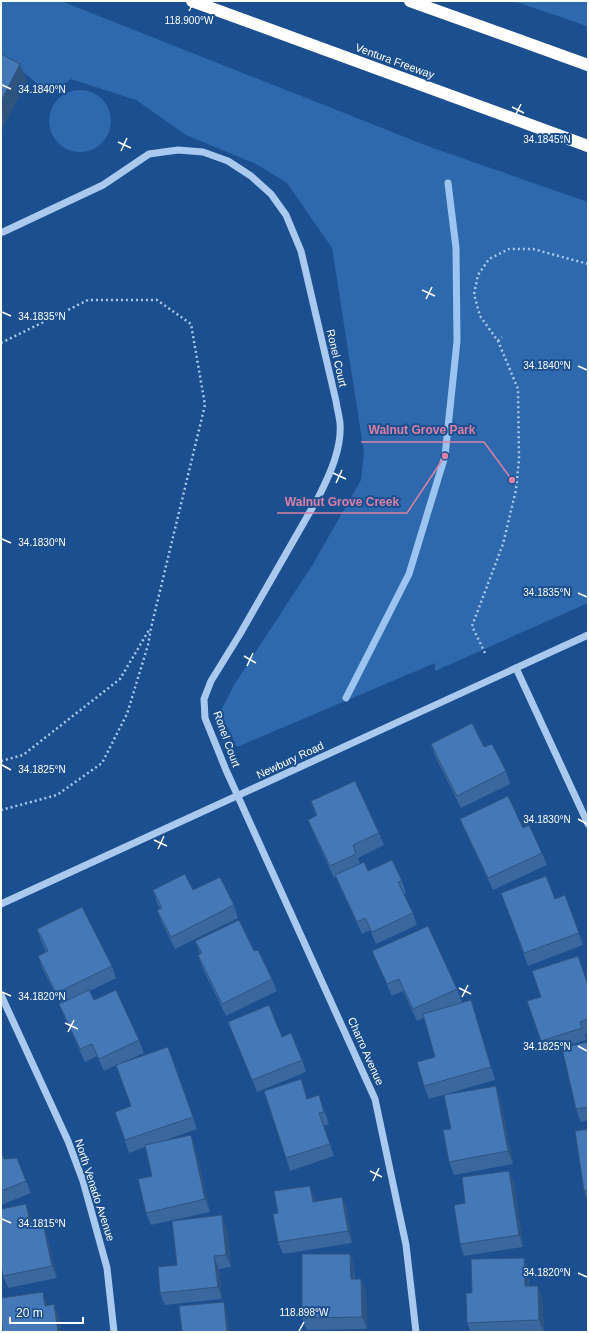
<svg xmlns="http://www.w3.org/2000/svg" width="589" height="1333" font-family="Arial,sans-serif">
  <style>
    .green { fill: #2e69ad }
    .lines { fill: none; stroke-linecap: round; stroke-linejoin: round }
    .stream { stroke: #9cc4f0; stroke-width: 7 }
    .path { stroke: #a9c9ee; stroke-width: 2.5; stroke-dasharray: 2 3; stroke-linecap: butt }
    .minor { stroke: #a9c9ee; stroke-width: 7 }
    .highway { stroke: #fff; stroke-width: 12 }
    .wall { fill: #3a679d }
    .shaded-wall { fill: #305480 }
    .building { fill: #4478b7; stroke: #305480 }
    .ticks { fill: none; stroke: #fff; stroke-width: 1.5 }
    .labels { text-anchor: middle; stroke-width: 4; stroke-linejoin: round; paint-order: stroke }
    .street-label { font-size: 11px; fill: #fff; stroke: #1b4f8f }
    .ticks-label { font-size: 10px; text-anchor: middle; fill: #fff; stroke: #1b4f8f; stroke-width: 4; stroke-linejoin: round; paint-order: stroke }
    .leader { fill: none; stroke: #dd80a5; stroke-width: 1.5 }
    .callout-dot { fill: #dd80a5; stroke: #1b4f8f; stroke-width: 1.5 }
    .callout-label { font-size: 12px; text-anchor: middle; font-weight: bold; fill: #dd80a5; stroke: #1b4f8f; stroke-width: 4; stroke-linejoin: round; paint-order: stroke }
  </style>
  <rect width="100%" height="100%" fill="#1b4f8f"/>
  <g class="green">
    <polygon points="1,1 61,1 430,147 588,202 588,603 435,671 435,663 237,747 220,712 234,685 313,564 361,480 364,452 332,248 287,183 256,164 186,135 136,100 71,79 51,95 23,72 1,57"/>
    <polygon points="514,1 588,1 588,27 578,23"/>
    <circle cx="80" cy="121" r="31"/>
  </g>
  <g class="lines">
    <polyline class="stream" points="346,698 409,574 445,456 457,341 456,248 448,183"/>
    <g class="path">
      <polyline points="498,341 502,337"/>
      <polyline points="1,343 88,300 157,300 191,324 205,405 151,628 148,645 127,714 102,763 57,795 1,810"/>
      <polyline points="485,653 472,626 503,544 516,490 519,459 518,389 498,341 480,316 474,294 478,275 489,259 509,249 533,249 588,264"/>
      <polyline points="1,761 23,755 120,679 149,630"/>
    </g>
    <g class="minor">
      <path d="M 3,232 L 103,185 L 149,154 L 178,150 L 203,152 L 228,161 L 251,176 L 271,194 L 286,215 L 301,251 L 336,401 C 337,408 339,415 340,423 C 342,448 330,474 319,496 L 240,634 L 211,681 L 204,699 L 205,718 L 226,770 L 375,1099 L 406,1245 L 416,1332"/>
      <polyline points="516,668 588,824"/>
      <path d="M 1,904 C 197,815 392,724 588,635"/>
      <polyline points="1,995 68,1141 83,1181 107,1268 114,1332"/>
    </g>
    <g class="highway">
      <polyline points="192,1 588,146"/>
      <polyline points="410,1 588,65"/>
    </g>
  </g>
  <g class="wall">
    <polygon points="431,744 484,747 506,771 510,784 461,808 435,756"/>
    <polygon points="311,801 379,833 384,845 358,858 360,864 368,871 402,881 406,893 404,894 413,913 417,925 376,944 370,930 362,934 340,887 336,877 334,878 313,832 308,820 316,816"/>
    <polygon points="460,819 523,828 542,853 547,865 493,890 465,831"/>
    <polygon points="153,890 193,890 234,905 238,918 175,949 162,923 157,910 160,909 157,903"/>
    <polygon points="501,893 555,899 565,895 583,945 528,966"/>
    <polygon points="37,929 112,966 116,978 90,991 94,1000 139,1040 144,1053 117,1065 168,1047 197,1129 163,1141 195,1147 210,1212 151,1225 146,1213 152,1176 145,1147 129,1153 115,1112 131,1106 116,1065 104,1071 97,1056 85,1062 64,1016 59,1004 60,1003 42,968 38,956 46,952 41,941"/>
    <polygon points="195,941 254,951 272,979 277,991 226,1016 202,967 198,955 200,954"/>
    <polygon points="372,951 457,989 462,1002 454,1005 475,1013 495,1080 429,1099 424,1086 435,1057 424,1018 417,1021 403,991 392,996 377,963"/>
    <polygon points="587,982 588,982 588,1033 585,1034 586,1040 564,1047 588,1042 588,1120 581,1122 576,1109 562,1048 545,1053 541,1041"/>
    <polygon points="228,1022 282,1037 302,1060 306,1072 257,1092"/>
    <polygon points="496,1086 500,1098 513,1164 454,1175 449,1162 451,1129"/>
    <polygon points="308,1099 323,1107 329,1124 324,1126 334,1156 290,1171 286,1158"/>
    <polygon points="588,1129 588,1202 584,1191"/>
    <polygon points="1,1151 4,1159 26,1181 31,1193 1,1205"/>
    <polygon points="509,1171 514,1183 523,1247 464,1256 460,1244"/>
    <polygon points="342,1197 347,1210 352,1243 283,1254 278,1242 278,1213 315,1198 315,1202"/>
    <polygon points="31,1216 32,1222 46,1232 57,1278 8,1288 3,1276"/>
    <polygon points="227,1228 231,1267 219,1269 222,1299 165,1305 160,1293 177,1265"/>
    <polygon points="350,1254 354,1266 355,1279 366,1291 367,1329 307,1330 302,1318"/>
    <polygon points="524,1258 528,1270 529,1286 542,1298 544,1332 471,1332 467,1323 472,1293"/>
  </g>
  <g class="shaded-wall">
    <polygon points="20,64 27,82 1,131 1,101"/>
    <polygon points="496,1086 500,1098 513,1164 508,1151"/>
    <polygon points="191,1135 195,1147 210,1212 205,1199"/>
    <polygon points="509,1171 514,1183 523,1247 519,1235"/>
    <polygon points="310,1186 315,1198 317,1214 313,1202"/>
    <polygon points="342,1197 347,1210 352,1243 348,1231"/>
    <polygon points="26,1204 31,1216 35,1234 30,1222"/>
    <polygon points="222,1215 227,1228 231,1267 226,1255"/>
    <polygon points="42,1219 46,1232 57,1278 52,1266"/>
    <polygon points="350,1254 354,1266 355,1291 351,1279"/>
    <polygon points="214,1256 219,1269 222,1299 218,1287"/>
    <polygon points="524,1258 528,1270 529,1299 525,1286"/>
    <polygon points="361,1279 366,1291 367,1329 362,1317"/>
    <polygon points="538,1286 542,1298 544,1332 539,1320"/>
    <polygon points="43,1292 47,1304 49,1318 45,1306"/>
    <polygon points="224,1302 228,1315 230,1332 227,1332"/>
    <polygon points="54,1304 59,1317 61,1332 58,1332"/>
  </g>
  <g class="building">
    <polygon points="1,54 20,64 1,101"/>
    <polygon points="472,723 484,747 492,744 506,771 457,796 431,744"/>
    <polygon points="355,781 379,833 353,845 356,854 330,866 308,820 317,815 311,801"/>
    <polygon points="508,796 523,828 529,825 542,853 488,878 460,819"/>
    <polygon points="392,860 402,881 398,882 413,913 372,932 365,918 357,922 335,875 364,862 368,871"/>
    <polygon points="185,874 193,890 220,877 234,905 171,937 157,910 162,908 153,890"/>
    <polygon points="546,876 555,899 565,895 579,933 524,953 501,893"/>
    <polygon points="82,907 112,966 56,993 38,956 48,951 37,929"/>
    <polygon points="239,920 254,951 258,950 272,979 222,1004 198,955 202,953 195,941"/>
    <polygon points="428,926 457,989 413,1009 399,979 387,984 372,951"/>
    <polygon points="578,956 587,982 588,982 588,1019 580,1022 582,1028 541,1041 527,1001 541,997 532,971"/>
    <polygon points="89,990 94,1000 116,990 139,1040 99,1059 92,1044 80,1049 59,1004"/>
    <polygon points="471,1000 491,1067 424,1086 417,1062 435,1057 423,1014"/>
    <polygon points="269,1005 282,1037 291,1033 302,1060 252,1080 228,1022"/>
    <polygon points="588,1042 588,1107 576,1109 562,1048"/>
    <polygon points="168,1047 193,1117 125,1140 115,1112 131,1106 116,1065"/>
    <polygon points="301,1079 307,1099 319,1095 324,1112 319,1113 330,1144 286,1158 264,1091"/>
    <polygon points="496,1086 508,1151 449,1162 443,1130 451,1129 444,1095"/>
    <polygon points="588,1129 588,1190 584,1191 575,1131"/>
    <polygon points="191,1135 205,1199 146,1213 138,1179 152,1176 145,1145"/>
    <polygon points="1,1151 4,1159 17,1158 26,1181 1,1191"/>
    <polygon points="509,1171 519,1235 460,1244 454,1205 465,1203 462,1177"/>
    <polygon points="310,1186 313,1202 342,1197 348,1231 278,1242 273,1214 278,1213 274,1191"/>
    <polygon points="26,1204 30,1222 42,1219 52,1266 3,1276 1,1266 1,1209"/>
    <polygon points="222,1215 226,1255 214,1256 218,1287 160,1293 158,1267 177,1265 172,1221"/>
    <polygon points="302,1254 350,1254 351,1279 361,1279 362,1317 302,1318"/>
    <polygon points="524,1258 525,1286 538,1286 539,1320 467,1323 466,1293 472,1293 471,1259"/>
    <polygon points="43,1292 45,1306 54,1304 58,1332 3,1332 1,1320 1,1298"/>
    <polygon points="224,1302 227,1332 182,1332 179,1306"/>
  </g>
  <path class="ticks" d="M 189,11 L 194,2M 2,85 L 11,89M 512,107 L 524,113M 515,116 L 521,104M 578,139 L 587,144M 118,142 L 131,148M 121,151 L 127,138M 422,290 L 435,296M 426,299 L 432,287M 2,312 L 11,316M 578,366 L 587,370M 333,473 L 346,479M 336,483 L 342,470M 2,539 L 11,543M 578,593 L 587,597M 244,656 L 256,663M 247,666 L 253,653M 2,765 L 11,770M 578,819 L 587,824M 154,840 L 167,846M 158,849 L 164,836M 459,988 L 471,994M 2,992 L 11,996M 462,997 L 468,985M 65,1023 L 78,1029M 68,1032 L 74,1020M 578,1046 L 587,1051M 370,1171 L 382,1177M 373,1181 L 379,1168M 2,1219 L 11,1223M 578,1273 L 587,1277M 299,1331 L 304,1322"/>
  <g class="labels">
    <g class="street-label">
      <text transform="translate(395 61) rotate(20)" y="4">Ventura Freeway</text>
      <text transform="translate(337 358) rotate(77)" y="4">Ronel Court</text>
      <text transform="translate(227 739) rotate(70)" y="4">Ronel Court</text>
      <text transform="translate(290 760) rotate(-25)" y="4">Newbury Road</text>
      <text transform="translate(366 1051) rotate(66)" y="4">Charro Avenue</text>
      <text transform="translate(95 1190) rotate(72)" y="4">North Venado Avenue</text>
    </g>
  </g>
  <g class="ticks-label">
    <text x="189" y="24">118.900°W</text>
    <text x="42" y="93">34.1840°N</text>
    <text x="547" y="143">34.1845°N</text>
    <text x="42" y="320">34.1835°N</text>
    <text x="547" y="369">34.1840°N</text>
    <text x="42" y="546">34.1830°N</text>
    <text x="547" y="596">34.1835°N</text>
    <text x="42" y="773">34.1825°N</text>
    <text x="547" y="823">34.1830°N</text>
    <text x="42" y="1000">34.1820°N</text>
    <text x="547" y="1050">34.1825°N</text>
    <text x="42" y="1227">34.1815°N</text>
    <text x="547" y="1276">34.1820°N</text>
    <text x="304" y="1316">118.898°W</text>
  </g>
  <path class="leader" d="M512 480L484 442H361M445 456L407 513H277"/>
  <g class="callout-dot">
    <circle cx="512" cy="480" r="4"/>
    <circle cx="445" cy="456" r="4"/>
  </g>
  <g class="callout-label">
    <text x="422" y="434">Walnut Grove Park</text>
    <text x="342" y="506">Walnut Grove Creek</text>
  </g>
  <rect width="589" height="1333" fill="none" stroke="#ffffff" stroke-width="4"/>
  <path d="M10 1317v6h73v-6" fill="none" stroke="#ffffff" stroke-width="2"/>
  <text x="16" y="1317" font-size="12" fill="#ffffff" stroke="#1b4f8f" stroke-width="3" paint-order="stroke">20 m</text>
</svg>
